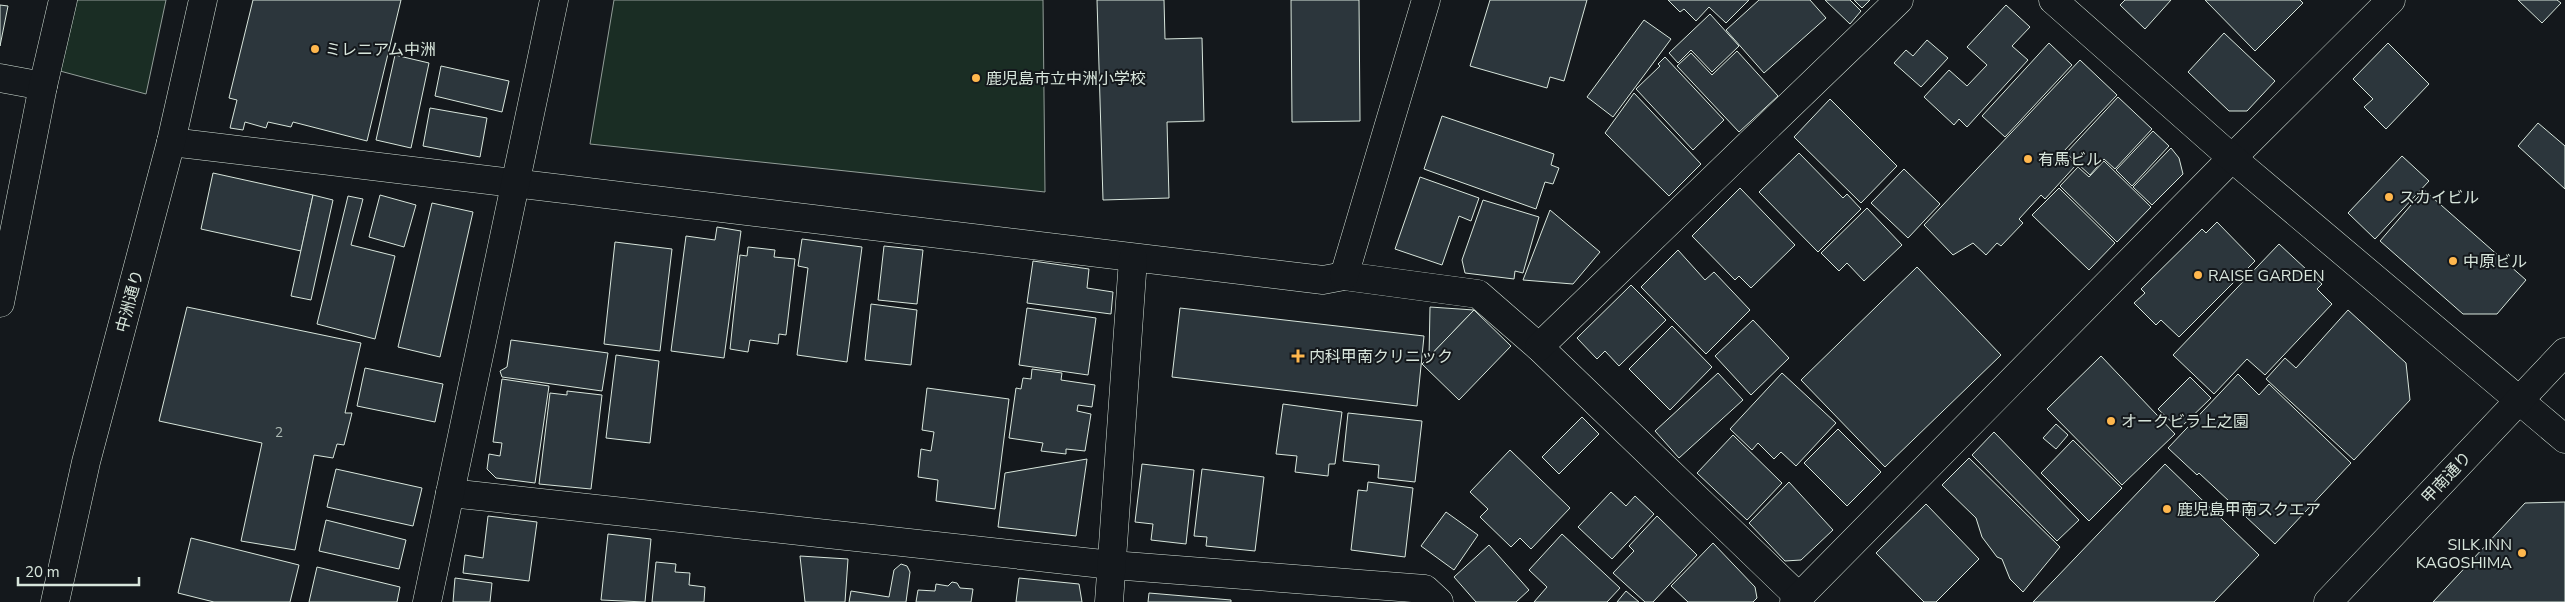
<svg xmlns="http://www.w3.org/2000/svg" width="2565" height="602" font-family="'Nunito Sans','Noto Sans JP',sans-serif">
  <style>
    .green { fill: #1a2d24; stroke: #939e99 }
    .building { fill: #2c363c; stroke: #d8e6dc }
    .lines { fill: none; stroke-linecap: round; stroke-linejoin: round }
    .minor-casing { stroke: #d8e6dc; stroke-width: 29 }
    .tertiary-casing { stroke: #d8e6dc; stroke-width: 29 }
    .minor { stroke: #14181c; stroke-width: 28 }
    .tertiary { stroke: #14181c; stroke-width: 28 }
    .poi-dot { fill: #ffb74d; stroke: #14181c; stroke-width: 2 }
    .labels { text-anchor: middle; stroke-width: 4; stroke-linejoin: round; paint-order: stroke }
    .number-label { font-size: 14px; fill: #adbab4 }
    .poi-label { font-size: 16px; fill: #d8e6dc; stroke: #14181c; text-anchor: start }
    .street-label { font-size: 16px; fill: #d8e6dc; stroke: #14181c }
  </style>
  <rect width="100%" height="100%" fill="#14181c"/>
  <g class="green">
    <polygon points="76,0 166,0 146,94 60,71"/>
    <polygon points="614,0 1043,0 1045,192 590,144"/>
  </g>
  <g class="building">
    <polygon points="253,0 401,0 367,141 293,122 291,127 268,122 266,128 245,122 243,130 230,128 237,100 229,98"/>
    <polygon points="1097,0 1164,0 1165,39 1202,38 1204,121 1167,122 1169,198 1103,200"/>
    <polygon points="1291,0 1359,0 1360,121 1292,122"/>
    <polygon points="1490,0 1587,0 1564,81 1550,77 1547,88 1470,66"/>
    <polygon points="1668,0 1749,0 1726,23 1709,7 1696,21 1684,9 1680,12"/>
    <polygon points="1759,0 1810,0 1826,18 1764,73 1726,30"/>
    <polygon points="1825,0 1850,0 1861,11 1850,24"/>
    <polygon points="1854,0 1870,0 1862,8"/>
    <polygon points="2125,0 2171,0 2145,29 2120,5"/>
    <polygon points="2205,0 2300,0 2303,3 2255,51"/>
    <polygon points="2518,0 2557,0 2561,3 2542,23"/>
    <polygon points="0,5 8,6 0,46"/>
    <polygon points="2006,5 2030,27 2012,46 2028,60 1967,127 1959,119 1954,125 1924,97 1949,70 1967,86 1987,65 1967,47"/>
    <polygon points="1710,14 1739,46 1712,72 1691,50 1678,63 1669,53"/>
    <polygon points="1644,20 1671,39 1613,117 1587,97"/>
    <polygon points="2224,33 2275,81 2247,111 2229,111 2188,72"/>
    <polygon points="1927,40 1948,58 1921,87 1894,63 1906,50 1913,56"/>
    <polygon points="2049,43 2072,65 2005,137 1982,116"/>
    <polygon points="2388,43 2429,84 2386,129 2364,107 2373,99 2353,79"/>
    <polygon points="1737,51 1778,96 1739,132 1677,66 1691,53 1712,75"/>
    <polygon points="395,55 429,63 411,148 376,140"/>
    <polygon points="1665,57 1724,120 1693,150 1636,89 1660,66 1658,64"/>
    <polygon points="2080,60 2117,95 2063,152 2076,165 2045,199 2041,195 2019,219 2023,223 2001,246 1997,243 1986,255 1973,243 1953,255 1924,225"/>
    <polygon points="441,66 509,81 502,112 435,96"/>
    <polygon points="1634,93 1701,164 1669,196 1605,133"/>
    <polygon points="2118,97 2152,129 2115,169 2104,159 2090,175 2066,153"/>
    <polygon points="1830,99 1897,166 1861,203 1794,137"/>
    <polygon points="430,108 487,118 480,157 423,146"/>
    <polygon points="1442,116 1554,154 1551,165 1559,168 1553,184 1545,182 1536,209 1424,169"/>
    <polygon points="2538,123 2565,146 2565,189 2518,146"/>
    <polygon points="2153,131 2169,146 2132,186 2116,170"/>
    <polygon points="2171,148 2179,158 2183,174 2152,205 2133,187"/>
    <polygon points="1799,153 1843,198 1847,194 1861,209 1818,252 1759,192"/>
    <polygon points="2402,156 2429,181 2375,239 2348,213"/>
    <polygon points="2104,161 2151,207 2117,242 2060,186 2078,167 2089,177"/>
    <polygon points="1904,169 1940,204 1908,238 1871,203"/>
    <polygon points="213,173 313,195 301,251 201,229"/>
    <polygon points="1420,177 1479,198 1471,221 1459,216 1442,265 1395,249"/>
    <polygon points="1740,188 1795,245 1751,288 1739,276 1735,280 1692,236"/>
    <polygon points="2059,188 2115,243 2089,270 2032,215"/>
    <polygon points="2424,190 2526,280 2497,314 2463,314 2380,241"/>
    <polygon points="313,195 333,200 311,300 291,296"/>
    <polygon points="380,195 416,205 404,247 369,237"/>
    <polygon points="348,196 363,199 351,245 395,256 375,339 317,324"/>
    <polygon points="1483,200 1539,217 1523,273 1515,271 1514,279 1465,273 1462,260"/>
    <polygon points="432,203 473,212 440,357 398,347"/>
    <polygon points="1867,208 1902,245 1864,281 1847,263 1839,271 1821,253"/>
    <polygon points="1550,210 1600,252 1573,284 1523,280"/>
    <polygon points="2217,222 2255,261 2179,337 2161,320 2156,325 2134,303 2145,293 2141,289 2202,229 2206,233"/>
    <polygon points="717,227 741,231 724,358 671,351 686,236 715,240"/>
    <polygon points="802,239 862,247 847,362 797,355 808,268 798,266"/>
    <polygon points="615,242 672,249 660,351 604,344"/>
    <polygon points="2279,244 2322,284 2317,289 2332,304 2265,375 2247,359 2214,394 2173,355"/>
    <polygon points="884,246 923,250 917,304 878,300"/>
    <polygon points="748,247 775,250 774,257 795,259 786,335 779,334 778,344 750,340 748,352 730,349 740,255 747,256"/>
    <polygon points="1678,250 1705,280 1714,272 1750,310 1706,354 1641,287"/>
    <polygon points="1033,261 1089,269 1087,288 1113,292 1111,314 1027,303"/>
    <polygon points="1917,267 2001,355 1885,467 1801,380"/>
    <polygon points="1631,285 1666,320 1619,366 1605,351 1597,359 1577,338"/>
    <polygon points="871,304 917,310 911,365 865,360"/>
    <polygon points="187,307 361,343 345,413 352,413 344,445 337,444 333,458 314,455 295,550 241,541 262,443 159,421"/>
    <polygon points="1430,307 1474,310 1429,357"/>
    <polygon points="1027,308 1096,318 1088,375 1019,365"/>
    <polygon points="1180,308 1424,336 1417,406 1172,377"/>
    <polygon points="1474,310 1511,346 1459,400 1422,364"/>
    <polygon points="2348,310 2406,363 2410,400 2354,460 2266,379 2285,358 2296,368"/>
    <polygon points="1753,320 1789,358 1751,395 1715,356"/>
    <polygon points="1672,326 1712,367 1670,410 1629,369"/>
    <polygon points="511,340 608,353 602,391 502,377 500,371 507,367"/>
    <polygon points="616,355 659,361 650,443 606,438"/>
    <polygon points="2101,356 2175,434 2122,485 2047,409"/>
    <polygon points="365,368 443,384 435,422 357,406"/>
    <polygon points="1032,369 1062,373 1061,380 1095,385 1092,407 1078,405 1077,411 1091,414 1085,451 1066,449 1066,454 1041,451 1043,443 1009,438 1016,388 1021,389 1023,378 1031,379"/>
    <polygon points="1718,373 1743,400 1679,458 1655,431"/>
    <polygon points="1782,373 1836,423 1796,466 1781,452 1774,459 1758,443 1752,450 1730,429"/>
    <polygon points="2238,374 2259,395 2269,384 2351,463 2275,544 2199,473 2197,475 2168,448"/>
    <polygon points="2190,377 2211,398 2179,429 2158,409"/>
    <polygon points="502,379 549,386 535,483 496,478 487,469 489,454 500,456 502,443 493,442"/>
    <polygon points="927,388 1009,399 995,509 936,501 938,480 918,477 921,449 931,451 934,432 922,430"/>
    <polygon points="567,391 602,395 591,489 539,484 550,393 567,395"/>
    <polygon points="1283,404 1342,412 1335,464 1329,464 1328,476 1295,472 1297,456 1276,454"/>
    <polygon points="1348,413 1422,421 1415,482 1378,478 1379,465 1343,461"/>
    <polygon points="1582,417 1599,434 1559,474 1542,457"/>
    <polygon points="2056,424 2068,435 2056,449 2043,438"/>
    <polygon points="1838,429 1881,472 1847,506 1804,463"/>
    <polygon points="1994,432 2079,520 2057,541 1972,455"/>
    <polygon points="1733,435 1782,483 1747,520 1697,473"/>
    <polygon points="2073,440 2122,488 2089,521 2041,473"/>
    <polygon points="1510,450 1570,508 1531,549 1520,538 1511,547 1480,517 1488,509 1470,492"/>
    <polygon points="1969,458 2060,547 2023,592 2010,579 2002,559 1997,557 1982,537 1976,518 1942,485"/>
    <polygon points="1087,459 1076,536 998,527 1005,473"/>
    <polygon points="1142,464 1194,470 1186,544 1151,540 1153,524 1135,522"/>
    <polygon points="2165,464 2259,555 2214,602 2033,602"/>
    <polygon points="336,469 422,488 413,526 327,507"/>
    <polygon points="1202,469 1264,477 1255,551 1206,546 1207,537 1194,536"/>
    <polygon points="1368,482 1413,488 1405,557 1351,550 1358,490 1367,491"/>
    <polygon points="1789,482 1833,530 1801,560 1785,561 1749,523"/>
    <polygon points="1611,492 1626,506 1635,496 1654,514 1612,559 1578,527"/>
    <polygon points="2565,502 2565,602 2433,602 2525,503"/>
    <polygon points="1926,504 1979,559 1936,602 1924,602 1876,553"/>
    <polygon points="1446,512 1478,535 1454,570 1421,546"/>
    <polygon points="488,516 537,522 529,581 463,573 465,555 483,558"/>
    <polygon points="1657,516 1697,555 1653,602 1645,602 1613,573 1634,551 1629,546"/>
    <polygon points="326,520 406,540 399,569 319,551"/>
    <polygon points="608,534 651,539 645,602 601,600"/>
    <polygon points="1562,534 1620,588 1607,602 1534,602 1547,587 1529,570"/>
    <polygon points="191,538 299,565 290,602 214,602 178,593"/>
    <polygon points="1713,543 1755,587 1757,598 1753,602 1688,602 1671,586"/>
    <polygon points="1489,545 1529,590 1516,602 1476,602 1454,577"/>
    <polygon points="800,556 848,559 845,602 805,602"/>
    <polygon points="656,562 676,564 675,572 690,573 689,585 705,587 704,602 652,602"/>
    <polygon points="901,564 907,566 910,572 906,602 849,602 851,591 889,597 894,570"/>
    <polygon points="317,567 400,587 397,602 309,602"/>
    <polygon points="455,578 492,583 490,602 453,602"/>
    <polygon points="1019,578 1079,584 1082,602 1016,602"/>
    <polygon points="952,582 957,583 960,588 973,589 971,602 916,602 918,590 935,591 936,584 948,586"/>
    <polygon points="1626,591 1639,602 1617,602"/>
    <polygon points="1149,593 1231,600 1231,602 1148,602"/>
  </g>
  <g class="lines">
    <defs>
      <g id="minor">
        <polyline points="0,78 43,86"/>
        <polyline points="171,142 1323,280 1344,276 1478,294 1539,347 1799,597"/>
        <polyline points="1344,276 1426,0"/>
        <polyline points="1539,347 1899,0"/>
        <polyline points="450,493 1112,565 1425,589 1439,602"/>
        <polyline points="427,602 554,0"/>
        <polyline points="1109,602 1133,259"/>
        <polyline points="1794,602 2232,158 2391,0"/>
      </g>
      <g id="tertiary">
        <polyline points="2053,0 2232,158 2565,439"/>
        <polyline points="0,303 43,86 63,0"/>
        <polyline points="55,602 86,462 171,142 203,0"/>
        <polyline points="2328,602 2565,352"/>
      </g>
    </defs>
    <use href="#minor" class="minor-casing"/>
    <use href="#tertiary" class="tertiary-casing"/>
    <use href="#minor" class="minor"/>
    <use href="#tertiary" class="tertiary"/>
  </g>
  <g class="poi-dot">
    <circle cx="315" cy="49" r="5"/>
    <circle cx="976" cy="78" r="5"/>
    <circle cx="2028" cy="159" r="5"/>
    <circle cx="2389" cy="197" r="5"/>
    <circle cx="2453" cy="261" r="5"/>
    <circle cx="2198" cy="275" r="5"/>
    <path d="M1295.5 348.5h5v5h5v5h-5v5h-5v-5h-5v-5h5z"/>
    <circle cx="2111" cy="421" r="5"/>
    <circle cx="2167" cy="509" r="5"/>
    <circle cx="2522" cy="553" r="5"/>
  </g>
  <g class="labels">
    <g class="number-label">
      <text x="279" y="437">2</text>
    </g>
    <g class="poi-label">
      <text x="325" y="55">ミレニアム中洲</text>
      <text x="986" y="84">鹿児島市立中洲小学校</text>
      <text x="2038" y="165">有馬ビル</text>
      <text x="2399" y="203">スカイビル</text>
      <text x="2463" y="267">中原ビル</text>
      <text x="2208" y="281">RAISE GARDEN</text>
      <text x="1309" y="362">内科甲南クリニック</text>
      <text x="2121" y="427">オークビラ上之園</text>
      <text x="2177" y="515">鹿児島甲南スクエア</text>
      <text x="2512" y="550" text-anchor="end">SILK INN<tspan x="2512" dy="18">KAGOSHIMA</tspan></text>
    </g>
    <g class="street-label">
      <text transform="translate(129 301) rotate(-75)" y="6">中洲通り</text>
      <text transform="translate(2446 477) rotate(-47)" y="6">甲南通り</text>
    </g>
  </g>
  <path d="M18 577v8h121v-8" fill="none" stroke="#d8e6dc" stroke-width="2.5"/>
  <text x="25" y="577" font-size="15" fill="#d8e6dc" stroke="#14181c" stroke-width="4" paint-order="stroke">20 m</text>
</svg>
